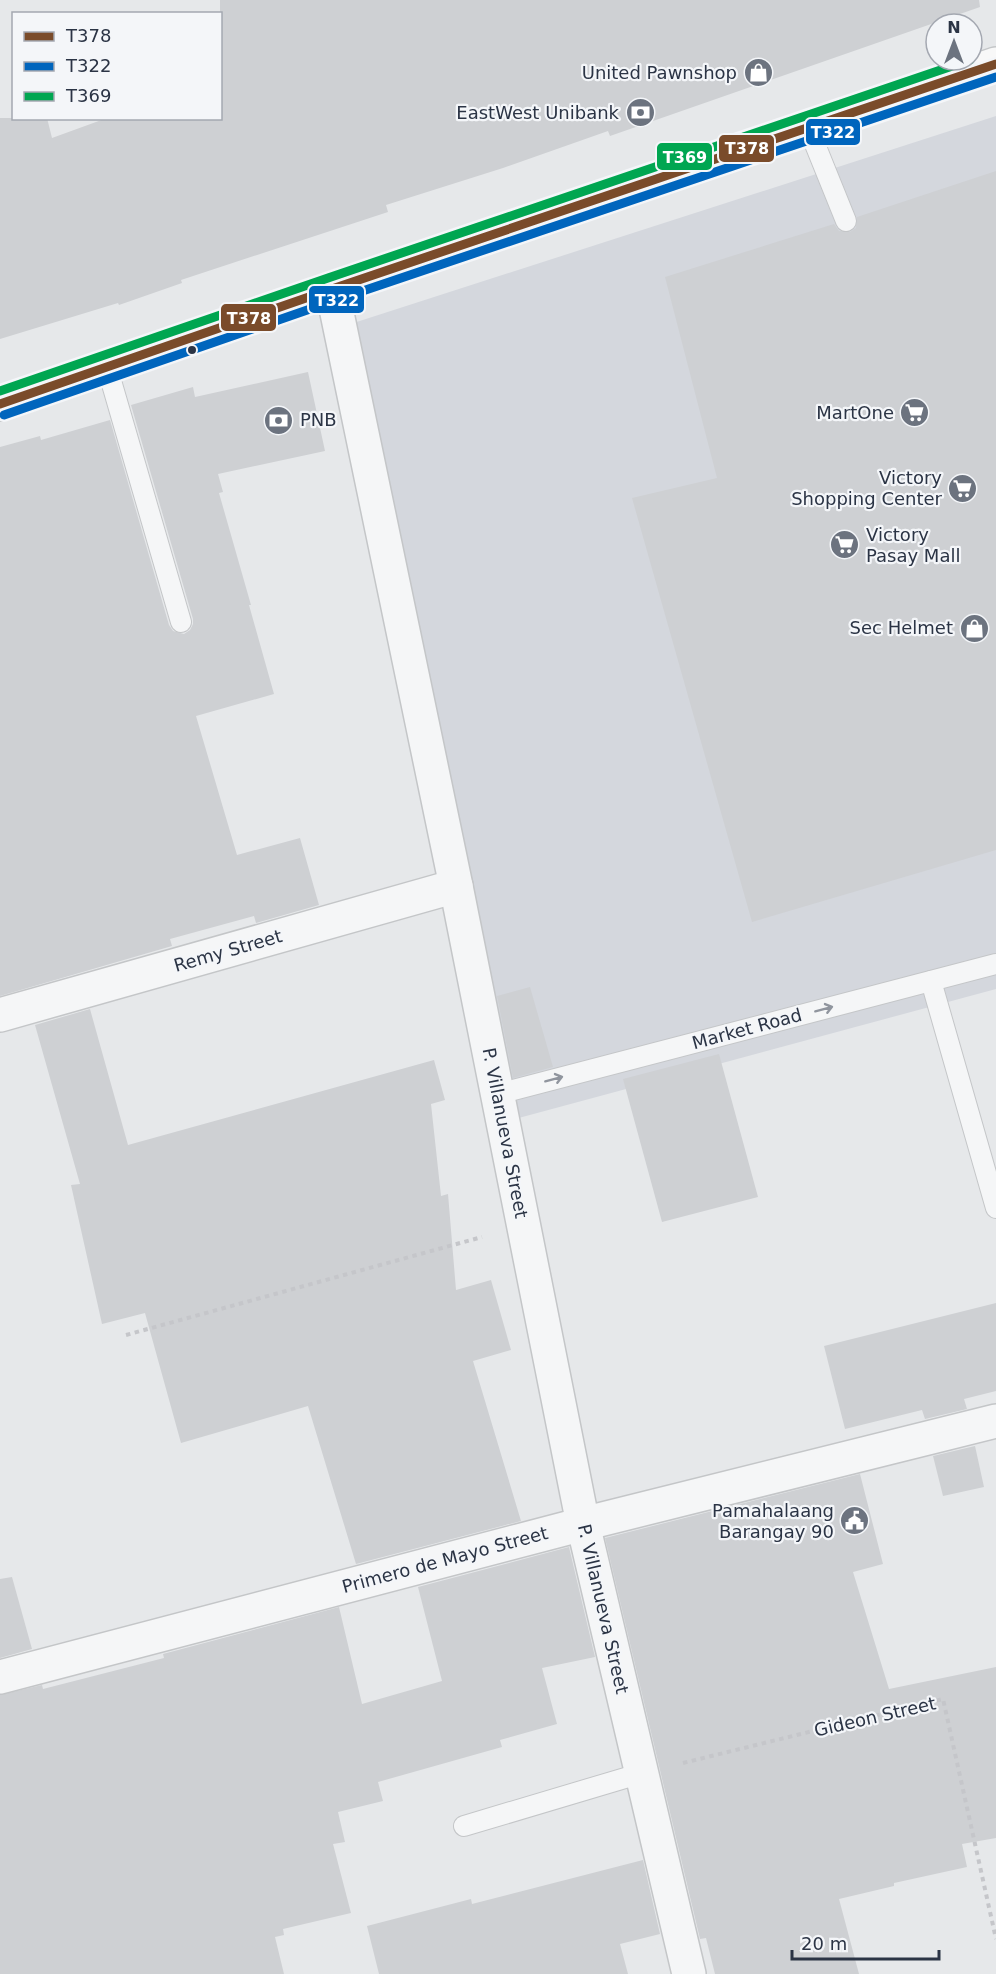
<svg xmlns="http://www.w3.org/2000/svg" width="996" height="1974" font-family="'DejaVu Sans',sans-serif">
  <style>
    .built { fill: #d4d7dd }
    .building { fill: #ced0d3 }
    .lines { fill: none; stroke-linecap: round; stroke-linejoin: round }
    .service-casing { stroke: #c4c6c8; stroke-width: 22 }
    .minor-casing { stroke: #c4c6c8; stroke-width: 36 }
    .secondary-casing { stroke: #c4c6c8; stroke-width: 36 }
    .path { stroke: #c5c6ca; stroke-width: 4; stroke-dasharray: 4.5 4.5; stroke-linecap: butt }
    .service { stroke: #f5f6f7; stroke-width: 20 }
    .minor { stroke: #f5f6f7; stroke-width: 33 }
    .secondary { stroke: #f8f8f8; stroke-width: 33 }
    .bus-1-casing { stroke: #f4f6f9; stroke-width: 14 }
    .bus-2-casing { stroke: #f4f6f9; stroke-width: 14 }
    .bus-3-casing { stroke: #f4f6f9; stroke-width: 14 }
    .bus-1 { stroke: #7a4b2a; stroke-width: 9 }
    .bus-2 { stroke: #0065bd; stroke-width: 9 }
    .bus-3 { stroke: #00a651; stroke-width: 9 }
    .oneway { stroke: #90959e }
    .bus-dot { fill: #2b3445; stroke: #f4f6f9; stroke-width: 2 }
    .labels { text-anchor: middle; stroke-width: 4.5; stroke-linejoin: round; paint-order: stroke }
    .poi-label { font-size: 18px; fill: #2b3445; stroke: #f4f6f9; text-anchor: end }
    .street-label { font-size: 18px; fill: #2b3445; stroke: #f4f6f9 }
    .line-badge { stroke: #f4f6f9; stroke-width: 2 }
    .badge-label { font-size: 16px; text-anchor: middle; font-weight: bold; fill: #fff }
  </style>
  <rect width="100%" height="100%" fill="#e6e8ea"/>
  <polygon class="built" points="996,116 996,989 515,1119 338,328"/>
  <g class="building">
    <polygon points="220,0 979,0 980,7 610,136 608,131 503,168 386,205 388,212 181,280 182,283 119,305 118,303 0,339 0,118 47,118 52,138 107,118 220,118"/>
    <polygon points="996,171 996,850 752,922 632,498 717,478 665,277 834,224 839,231 850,232 856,228 857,217"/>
    <polygon points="308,372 325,451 218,474 223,492 219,493 251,605 249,605 274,694 196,716 237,855 300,838 319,905 256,923 254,916 170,939 172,946 0,996 0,447 40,436 41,440 110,420 169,625 173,631 184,634 190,630 193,624 193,619 131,405 193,387 195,397"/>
    <polygon points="530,987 553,1067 513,1078 497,996"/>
    <polygon points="90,1009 128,1145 434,1060 445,1100 431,1104 441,1196 448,1194 456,1290 491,1280 511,1350 473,1361 521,1521 356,1564 308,1406 181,1443 145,1313 102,1324 71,1185 80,1184 35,1025"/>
    <polygon points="719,1054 758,1197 662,1222 623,1079"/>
    <polygon points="996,1303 996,1391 964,1399 967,1409 925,1419 922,1410 845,1429 824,1346"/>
    <polygon points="975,1446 984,1487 943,1496 933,1456"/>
    <polygon points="860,1474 883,1564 853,1572 889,1689 996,1667 996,1838 962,1844 967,1867 894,1883 894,1886 839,1899 859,1974 715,1974 706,1938 700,1939 605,1538"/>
    <polygon points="569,1547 595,1657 542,1668 557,1724 500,1740 502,1747 378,1782 383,1801 338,1812 345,1842 333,1844 351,1913 283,1929 284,1935 275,1937 284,1974 0,1974 0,1695 42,1685 43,1689 164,1658 163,1654 339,1607 362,1704 442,1681 418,1587"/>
    <polygon points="12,1577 32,1649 0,1658 0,1579"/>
    <polygon points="643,1860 660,1934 620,1944 628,1974 379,1974 367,1926 471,1899 472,1904"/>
  </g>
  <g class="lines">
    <defs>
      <g id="service">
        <polyline points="808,127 846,221"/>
        <polyline points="107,367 181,622"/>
        <polyline points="931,981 996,1208"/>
        <polyline points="498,1094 996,964"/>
        <polyline points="464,1826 642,1773"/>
      </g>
      <g id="minor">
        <polyline points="332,289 456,886 583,1524 689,1974"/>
        <polyline points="0,1015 456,886"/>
        <polyline points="0,1677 583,1524 996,1421"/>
      </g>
      <polyline id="secondary" points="0,404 332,289 996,64"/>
    </defs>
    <use href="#service" class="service-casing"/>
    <use href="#minor" class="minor-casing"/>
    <use href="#secondary" class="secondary-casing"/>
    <g class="path">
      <polyline points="126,1335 482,1237"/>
      <polyline points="683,1763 943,1699 996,1939"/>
    </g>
    <use href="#service" class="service"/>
    <use href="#minor" class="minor"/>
    <use href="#secondary" class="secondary"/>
    <defs>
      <polyline id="bus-1" points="0,404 332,289 996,64"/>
      <polyline id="bus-2" points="4,415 336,300 996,77"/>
      <polyline id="bus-3" points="0,391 328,278 970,60"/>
    </defs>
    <use href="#bus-1" class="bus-1-casing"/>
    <use href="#bus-2" class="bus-2-casing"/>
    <use href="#bus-3" class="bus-3-casing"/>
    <use href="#bus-1" class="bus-1"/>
    <use href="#bus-2" class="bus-2"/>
    <use href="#bus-3" class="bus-3"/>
  </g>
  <defs><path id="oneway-shaft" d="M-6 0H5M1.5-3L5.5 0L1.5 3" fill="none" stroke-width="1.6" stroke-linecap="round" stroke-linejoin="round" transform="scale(1.5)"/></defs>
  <g class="oneway">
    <use href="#oneway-shaft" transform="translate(824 1009) rotate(-15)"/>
    <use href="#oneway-shaft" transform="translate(554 1079) rotate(-15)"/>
  </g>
  <defs>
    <symbol id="shop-disc" viewBox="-11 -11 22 22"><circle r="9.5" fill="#6c737f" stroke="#f4f6f9"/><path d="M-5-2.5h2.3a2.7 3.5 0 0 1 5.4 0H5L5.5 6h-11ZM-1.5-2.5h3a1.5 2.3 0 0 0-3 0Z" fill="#fff"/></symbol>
    <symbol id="bank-disc" viewBox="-11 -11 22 22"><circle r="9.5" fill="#6c737f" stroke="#f4f6f9"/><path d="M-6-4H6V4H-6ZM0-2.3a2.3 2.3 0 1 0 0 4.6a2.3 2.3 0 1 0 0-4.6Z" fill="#fff"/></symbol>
    <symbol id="supermarket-disc" viewBox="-11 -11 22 22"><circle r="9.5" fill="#6c737f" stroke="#f4f6f9"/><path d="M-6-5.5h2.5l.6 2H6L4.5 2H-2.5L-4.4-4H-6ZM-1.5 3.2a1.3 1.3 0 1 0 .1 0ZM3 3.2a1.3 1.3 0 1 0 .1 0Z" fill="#fff"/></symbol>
    <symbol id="civic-disc" viewBox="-11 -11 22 22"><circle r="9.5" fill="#6c737f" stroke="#f4f6f9"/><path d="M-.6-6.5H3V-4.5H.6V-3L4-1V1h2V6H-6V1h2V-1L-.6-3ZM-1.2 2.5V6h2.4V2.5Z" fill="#fff"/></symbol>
  </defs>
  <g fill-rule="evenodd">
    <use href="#shop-disc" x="742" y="56" width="33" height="33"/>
    <use href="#bank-disc" x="624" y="96" width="33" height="33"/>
    <use href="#supermarket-disc" x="898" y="396" width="33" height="33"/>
    <use href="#bank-disc" x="262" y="404" width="33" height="33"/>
    <use href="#supermarket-disc" x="946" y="472" width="33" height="33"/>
    <use href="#supermarket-disc" x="828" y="528" width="33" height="33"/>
    <use href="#shop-disc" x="958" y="612" width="33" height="33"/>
    <use href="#civic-disc" x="838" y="1504" width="33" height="33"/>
  </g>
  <circle class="bus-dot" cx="192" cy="350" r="5"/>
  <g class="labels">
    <g class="poi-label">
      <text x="737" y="79">United Pawnshop</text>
      <text x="619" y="119">EastWest Unibank</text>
      <text x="894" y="419">MartOne</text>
      <text x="300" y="426" text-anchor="start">PNB</text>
      <text x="942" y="484">Victory<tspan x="942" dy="21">Shopping Center</tspan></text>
      <text x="866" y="541" text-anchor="start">Victory<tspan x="866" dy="21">Pasay Mall</tspan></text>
      <text x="953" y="634">Sec Helmet</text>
      <text x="834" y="1517">Pamahalaang<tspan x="834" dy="21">Barangay 90</tspan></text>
    </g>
    <g class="street-label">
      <text transform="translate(228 951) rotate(-16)" y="6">Remy Street</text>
      <text transform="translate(747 1029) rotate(-15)" y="6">Market Road</text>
      <text transform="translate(505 1133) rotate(79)" y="6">P. Villanueva Street</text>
      <text transform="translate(445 1560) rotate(-15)" y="6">Primero de Mayo Street</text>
      <text transform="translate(603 1609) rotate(77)" y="6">P. Villanueva Street</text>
      <text transform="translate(875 1717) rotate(-13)" y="6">Gideon Street</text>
    </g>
  </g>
  <g class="line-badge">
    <rect x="805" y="118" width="56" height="28" rx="6" fill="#0065bd"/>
    <rect x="718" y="134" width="57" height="29" rx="6" fill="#7a4b2a"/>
    <rect x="656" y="142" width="57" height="29" rx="6" fill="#00a651"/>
    <rect x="308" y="285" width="57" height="29" rx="6" fill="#0065bd"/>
    <rect x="220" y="303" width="57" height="29" rx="6" fill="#7a4b2a"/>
  </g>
  <g class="badge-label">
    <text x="833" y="138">T322</text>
    <text x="747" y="154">T378</text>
    <text x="685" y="163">T369</text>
    <text x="337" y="306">T322</text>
    <text x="249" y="324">T378</text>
  </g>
  <rect x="12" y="12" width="210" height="108" fill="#f4f6f9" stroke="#a4a8b1" stroke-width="1.5"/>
  <rect x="24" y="32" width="30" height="9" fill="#7a4b2a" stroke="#a4a8b1" stroke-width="1.5"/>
  <text x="66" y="42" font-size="18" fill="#2b3445">T378</text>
  <rect x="24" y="62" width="30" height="9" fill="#0065bd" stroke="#a4a8b1" stroke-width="1.5"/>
  <text x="66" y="72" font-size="18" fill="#2b3445">T322</text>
  <rect x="24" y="92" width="30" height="9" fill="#00a651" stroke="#a4a8b1" stroke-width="1.5"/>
  <text x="66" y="102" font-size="18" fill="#2b3445">T369</text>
  <g transform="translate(954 42)"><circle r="28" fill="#f4f6f9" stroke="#a4a8b1" stroke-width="1.5"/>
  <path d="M0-4.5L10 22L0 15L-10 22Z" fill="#6c737f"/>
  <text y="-9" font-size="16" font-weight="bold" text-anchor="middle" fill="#2b3445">N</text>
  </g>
  <path d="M792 1950v9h147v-9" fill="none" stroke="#2b3445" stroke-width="3"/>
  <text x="801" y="1950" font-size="18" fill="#2b3445" stroke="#f4f6f9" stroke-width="4.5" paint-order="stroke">20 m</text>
</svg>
